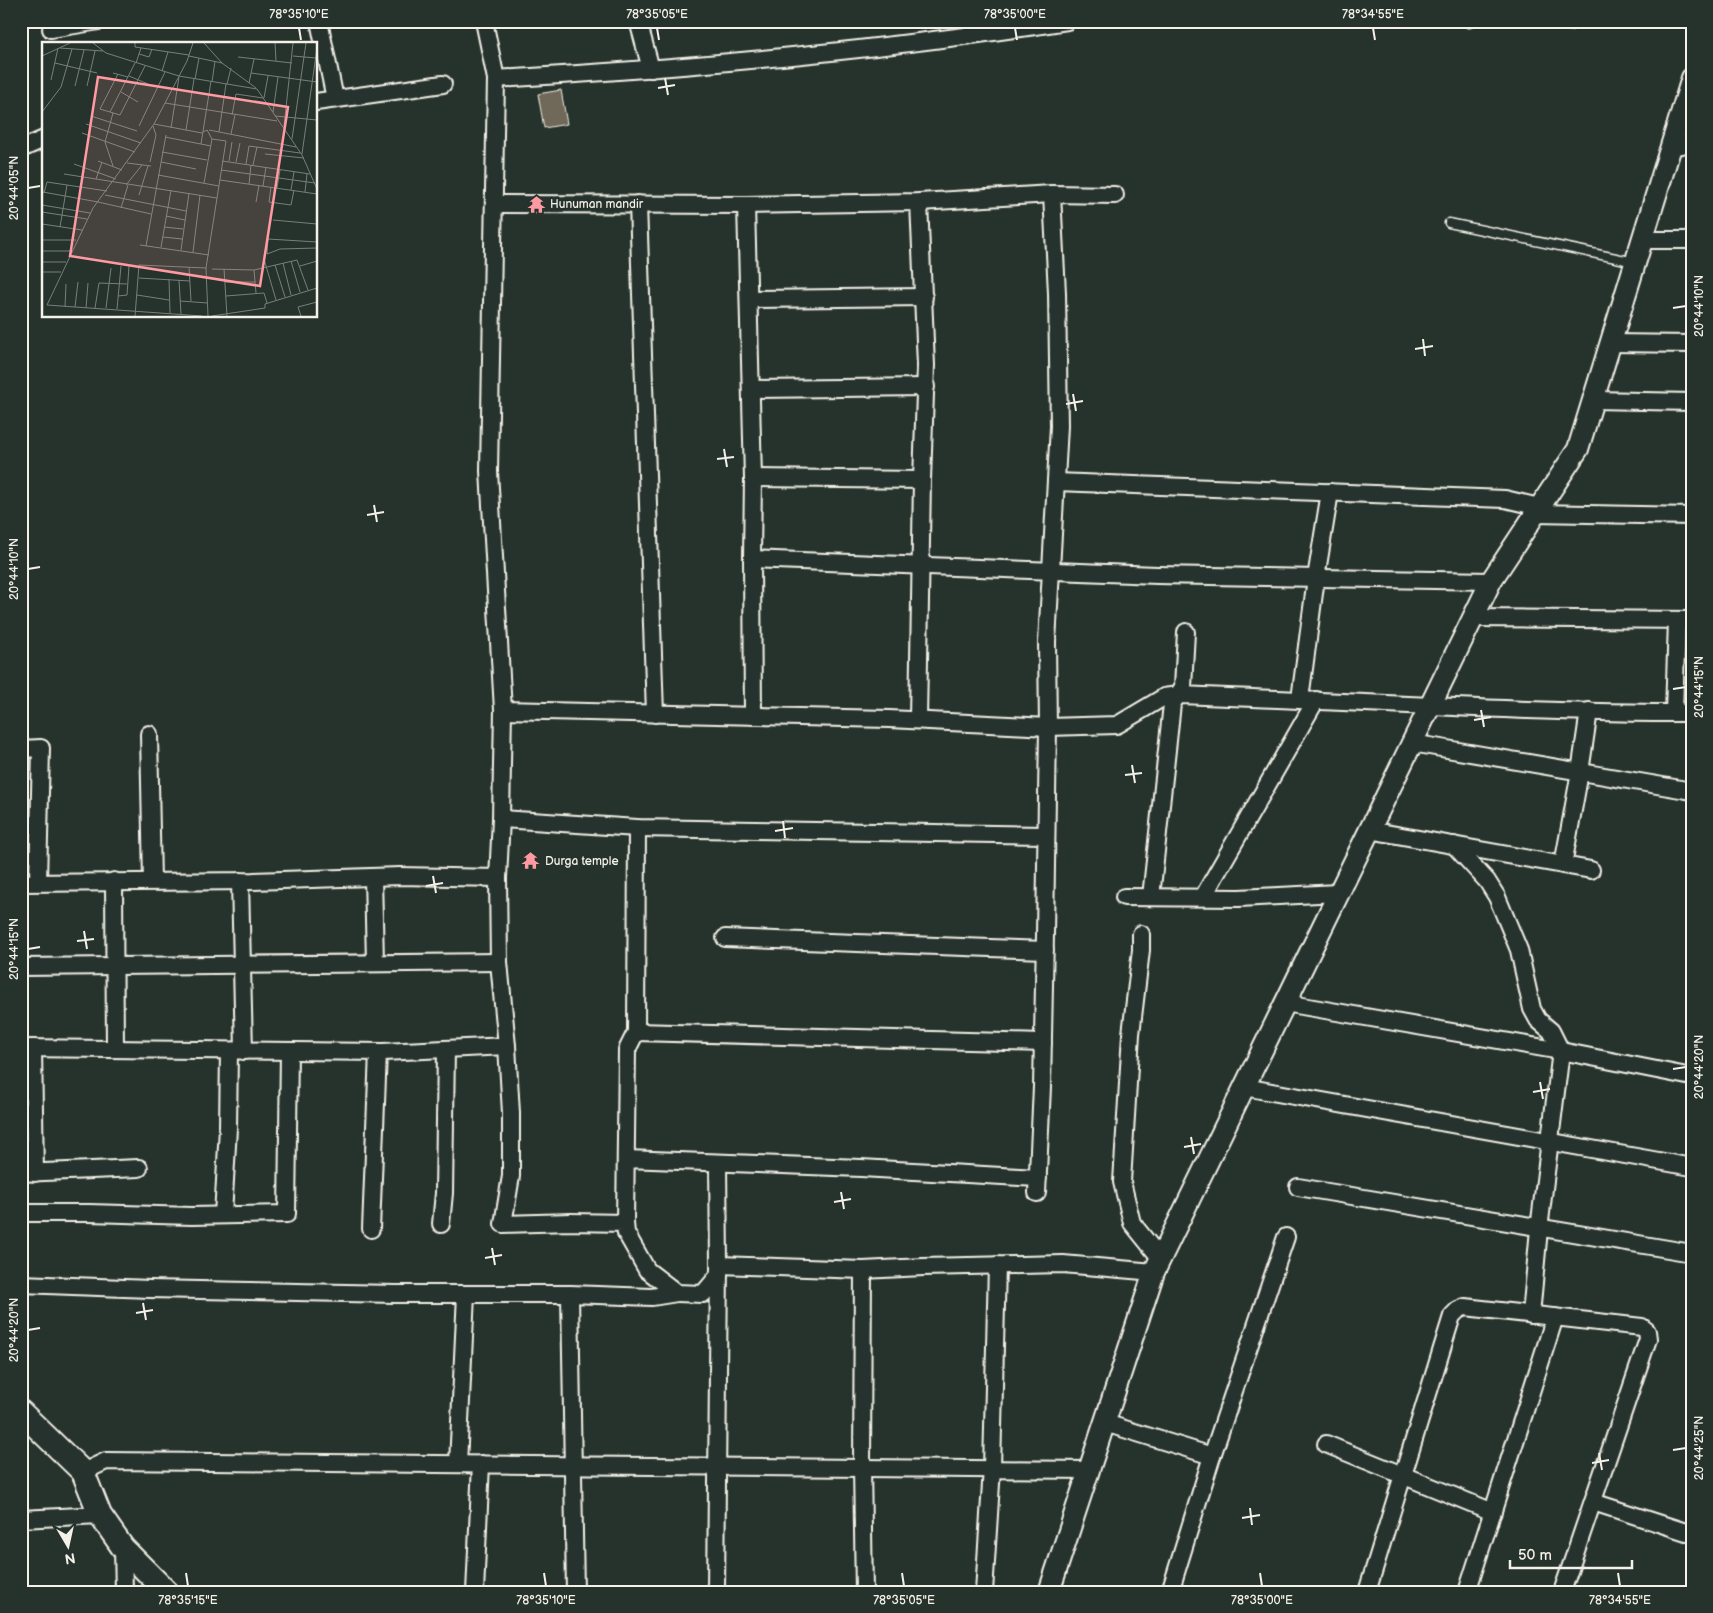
<svg xmlns="http://www.w3.org/2000/svg" width="1713" height="1613" font-family="'Balsamiq Sans',sans-serif">
  <style>
    .building { fill: #706858; stroke: #f4f1e8 }
    .lines { fill: none; stroke-linecap: round; stroke-linejoin: round }
    .service-casing { stroke: #f4f1e8; stroke-width: 11 }
    .minor-casing { stroke: #f4f1e8; stroke-width: 20 }
    .tertiary-casing { stroke: #f4f1e8; stroke-width: 24 }
    .secondary-casing { stroke: #f4f1e8; stroke-width: 26 }
    .service { stroke: #26332d; stroke-width: 8 }
    .minor { stroke: #26332d; stroke-width: 16 }
    .tertiary { stroke: #26332d; stroke-width: 20 }
    .secondary { stroke: #26332d; stroke-width: 22 }
    .ticks { fill: none; stroke: #f4f1e8; stroke-width: 2 }
    .labels { text-anchor: middle; stroke-width: 4.5; stroke-linejoin: round; paint-order: stroke }
    .poi-label { font-size: 12px; fill: #f4f1e8; stroke: #26332d; text-anchor: start }
    .inset-road { fill: none; stroke: #787f78; stroke-width: 1 }
    .view { fill: #ff9aa2; fill-opacity: 0.15; stroke: #ff9aa2; stroke-width: 2.5 }
    .inset-edge { fill: none; stroke: #f4f1e8; stroke-width: 2.5 }
    .neatline { fill: none; stroke: #f4f1e8; stroke-width: 2 }
    .ticks-label { font-size: 12px; text-anchor: middle; fill: #f4f1e8 }
  </style>
  <rect width="100%" height="100%" fill="#26332d"/>
  <filter id="ink" filterUnits="userSpaceOnUse"><feTurbulence type="fractalNoise" baseFrequency=".02" numOctaves="2"/><feDisplacementMap in="SourceGraphic" scale="10" xChannelSelector="R" yChannelSelector="G"/><feConvolveMatrix kernelMatrix="1 2 1 2 8 2 1 2 1" color-interpolation-filters="sRGB"/></filter>
  <g filter="url(#ink)">
    <polygon class="building" points="561,90 567,124 544,128 538,94"/>
    <g class="lines">
      <defs>
        <g id="service">
          <polyline points="1469,23 1469,21"/>
          <polyline points="1570,26 1571,21"/>
          <polyline points="1449,223 1635,262"/>
        </g>
        <g id="minor">
          <polyline points="319,21 335,99"/>
          <polyline points="484,21 496,79 489,471 503,710 501,819 498,878 499,962 507,1046 511,1113 511,1176 503,1224 571,1222 625,1223 626,1233 647,1270 677,1293 703,1294 719,1275"/>
          <polyline points="638,21 651,69"/>
          <polyline points="51,29 99,21"/>
          <path d="M 496,79 C 687,68 878,51 1067,21"/>
          <polyline points="316,102 443,84"/>
          <polyline points="1671,147 1692,143"/>
          <polyline points="21,149 44,139"/>
          <polyline points="494,204 746,205 919,202 1052,194 1115,195"/>
          <polyline points="638,204 655,714"/>
          <polyline points="746,205 753,478 752,559 753,716"/>
          <polyline points="1642,240 1692,240"/>
          <polyline points="749,299 924,297"/>
          <polyline points="1610,343 1692,344"/>
          <polyline points="751,389 926,387"/>
          <polyline points="1593,400 1692,402"/>
          <polyline points="753,478 922,480"/>
          <polyline points="1056,482 1505,499 1539,507"/>
          <polyline points="1536,513 1692,516"/>
          <polyline points="752,559 1157,575 1491,581"/>
          <polyline points="1473,618 1692,620"/>
          <polyline points="1300,699 1316,578 1330,492"/>
          <path d="M 503,710 L 889,719 L 1048,727 L 1117,725 L 1164,697 L 1178,695 C 1349,701 1520,713 1692,713"/>
          <polyline points="1674,713 1677,620"/>
          <polyline points="918,720 922,480 926,365 919,202"/>
          <polyline points="149,734 152,881"/>
          <polyline points="1412,743 1692,791"/>
          <polyline points="21,749 41,748 38,882"/>
          <polyline points="501,819 637,828 1046,835"/>
          <polyline points="1369,830 1591,870"/>
          <polyline points="1454,845 1487,881 1497,897 1519,950 1532,1009 1538,1020 1551,1031 1561,1051 1539,1229 1531,1315"/>
          <polyline points="1563,865 1580,772 1589,711"/>
          <polyline points="373,877 375,962"/>
          <polyline points="114,881 115,1049"/>
          <polyline points="240,881 244,1051"/>
          <polyline points="21,883 253,881 400,876 498,878"/>
          <polyline points="1124,897 1239,898 1338,893"/>
          <polyline points="1151,897 1172,704 1183,687 1186,632"/>
          <polyline points="1203,897 1316,700"/>
          <polyline points="1141,934 1141,950 1131,1034 1122,1182 1132,1223 1161,1259"/>
          <polyline points="725,938 1045,950"/>
          <polyline points="21,967 499,962"/>
          <polyline points="1285,1003 1561,1051 1692,1077"/>
          <polyline points="636,1032 1043,1043"/>
          <polyline points="21,1048 383,1052 507,1046"/>
          <polyline points="33,1048 35,1173"/>
          <polyline points="1244,1087 1692,1167"/>
          <polyline points="626,1159 861,1168 1038,1178"/>
          <polyline points="21,1173 139,1168"/>
          <polyline points="1298,1187 1692,1253"/>
          <polyline points="1037,1193 1042,1087 1045,935 1048,727 1047,642 1059,426 1057,293 1052,194"/>
          <polyline points="21,1213 89,1213 192,1216 287,1214 289,1051"/>
          <polyline points="223,1215 228,1128 229,1051"/>
          <polyline points="625,1223 627,1050 636,1032 637,828"/>
          <polyline points="441,1224 444,1193 446,1049"/>
          <polyline points="371,1229 378,1052"/>
          <polyline points="719,1265 863,1270 923,1267 1063,1264 1154,1272"/>
          <polyline points="863,1270 862,1466 864,1592"/>
          <polyline points="21,1284 150,1289 395,1294 570,1294 652,1297 677,1293"/>
          <polyline points="570,1294 575,1592"/>
          <polyline points="1105,1423 1212,1456"/>
          <polyline points="1326,1444 1493,1512"/>
          <polyline points="458,1464 466,1294"/>
          <polyline points="83,1472 106,1461 1089,1470"/>
          <polyline points="1593,1502 1686,1532"/>
          <polyline points="21,1519 100,1515"/>
          <polyline points="123,1548 124,1592"/>
          <polyline points="475,1592 481,1464"/>
          <polyline points="716,1592 719,1265 718,1163"/>
          <polyline points="984,1592 992,1468 997,1265"/>
          <polyline points="1170,1592 1212,1456 1286,1237"/>
          <polyline points="1367,1592 1452,1316 1458,1310 1465,1307 1642,1327 1647,1331 1648,1339 1562,1592"/>
          <polyline points="1467,1592 1555,1317"/>
        </g>
        <polyline id="tertiary" points="1049,1592 1154,1272 1491,581 1578,449 1692,78"/>
        <polyline id="secondary" points="21,1412 83,1472 100,1515 123,1548 167,1592"/>
      </defs>
      <use href="#service" class="service-casing"/>
      <use href="#minor" class="minor-casing"/>
      <use href="#tertiary" class="tertiary-casing"/>
      <use href="#secondary" class="secondary-casing"/>
      <use href="#service" class="service"/>
      <use href="#minor" class="minor"/>
      <use href="#tertiary" class="tertiary"/>
      <use href="#secondary" class="secondary"/>
    </g>
  </g>
  <path class="ticks" d="M 299,28 L 301,40M 657,28 L 659,40M 1015,28 L 1017,40M 1373,28 L 1375,40M 665,78 L 668,95M 658,88 L 675,85M 28,188 L 40,186M 1673,308 L 1686,306M 1423,339 L 1425,356M 1415,349 L 1433,346M 1073,394 L 1076,411M 1066,404 L 1083,401M 724,449 L 727,467M 717,459 L 734,457M 374,505 L 377,522M 367,515 L 384,512M 28,569 L 40,567M 1673,689 L 1686,687M 1481,710 L 1484,727M 1474,720 L 1491,717M 1132,765 L 1135,783M 1125,775 L 1142,773M 783,821 L 785,838M 775,831 L 793,828M 433,876 L 436,893M 426,886 L 443,883M 84,931 L 87,949M 77,941 L 94,939M 28,949 L 40,947M 1673,1069 L 1686,1067M 1540,1082 L 1543,1099M 1533,1092 L 1550,1089M 1191,1137 L 1194,1154M 1184,1147 L 1201,1144M 841,1192 L 844,1209M 834,1202 L 851,1199M 492,1248 L 495,1265M 485,1258 L 502,1255M 143,1303 L 146,1320M 136,1313 L 153,1310M 28,1330 L 40,1328M 1673,1450 L 1686,1448M 1599,1453 L 1602,1470M 1592,1463 L 1609,1460M 1250,1508 L 1252,1525M 1242,1518 L 1260,1515M 186,1573 L 188,1586M 544,1573 L 546,1586M 902,1573 L 904,1586M 1260,1573 L 1262,1586M 1618,1573 L 1620,1586"/>
  <defs>
    <symbol id="temple-bare" viewBox="-9 -9 18 18"><path d="M0-6L5-2H3V0L6.5 2.5H4V6H1.5V3h-3V6H-4V2.5H-6.5L-3 0V-2H-5Z" fill="#ff9aa2" stroke="#26332d" stroke-width="2.5" paint-order="stroke"/></symbol>
  </defs>
  <g fill-rule="evenodd">
    <use href="#temple-bare" x="524" y="192" width="25" height="25"/>
    <use href="#temple-bare" x="518" y="848" width="25" height="25"/>
  </g>
  <g class="labels">
    <g class="poi-label">
      <text x="550" y="208">Hunuman mandir</text>
      <text x="545" y="865">Durga temple</text>
    </g>
  </g>
  <g transform="translate(42 42)">
    <rect width="275" height="275" fill="#26332d"/>
    <path class="inset-road" d="M 51,1 L 64,11 L 137,34 L 215,47 L 260,113 L 275,147M 93,1 L 93,5 L 147,13M 151,1 L 145,19 L 112,82 L 51,166 L 5,263 L 160,274M 162,1 L 180,21 L 214,46M 233,1 L 234,19M 18,6 L 61,9M 97,12 L 107,15 L 110,7M 0,14 L 28,1M 147,14 L 180,21M 251,14 L 274,16M 196,15 L 250,21M 13,21 L 55,31M 94,21 L 99,6M 120,29 L 126,10M 71,31 L 86,35M 209,31 L 275,40M 76,32 L 58,67 L 78,73 L 103,24M 87,34 L 106,42M 153,37 L 157,16M 9,38 L 16,6M 170,40 L 173,19M 207,41 L 212,17M 185,42 L 189,26M 33,44 L 42,8M 45,44 L 53,9M 79,50 L 96,60M 222,56 L 226,34M 123,61 L 235,79M 0,70 L 19,45 L 30,7M 68,70 L 93,21M 231,70 L 236,35M 71,71 L 63,100 L 71,124M 190,73 L 194,52 L 221,56M 49,74 L 95,89M 233,74 L 275,78M 44,82 L 99,101M 112,82 L 160,91M 97,84 L 123,30M 242,84 L 251,1M 129,86 L 137,35M 144,88 L 152,37M 167,88 L 254,105M 161,90 L 165,88 L 170,97 L 184,99 L 164,226 L 166,274M 177,90 L 184,42M 40,91 L 93,110M 189,92 L 193,73M 123,95 L 169,104M 250,97 L 264,1M 159,102 L 169,39M 120,110 L 165,118M 223,112 L 262,116M 260,112 L 275,6M 56,119 L 80,128M 180,119 L 268,132M 187,119 L 190,100M 108,120 L 114,93 L 111,84M 119,120 L 154,127M 194,120 L 198,101M 85,121 L 109,124M 32,122 L 74,137M 204,122 L 207,104 L 258,111M 211,123 L 215,105M 179,128 L 273,141M 22,132 L 175,156M 116,133 L 177,144M 54,137 L 60,120M 178,138 L 275,152M 162,141 L 170,97M 207,142 L 209,123M 84,143 L 100,123M 221,144 L 224,125M 229,145 L 227,160 L 249,163 L 252,148M 235,146 L 238,128M 249,148 L 252,130M 1,150 L 56,160M 263,150 L 265,132M 2,151 L 5,140 L 65,149M 63,153 L 144,169M 97,153 L 106,124M 56,160 L 109,172M 214,160 L 217,143M 0,163 L 48,171M 79,166 L 86,143M 0,170 L 45,177M 124,174 L 143,178M 231,178 L 275,182M 0,182 L 40,188M 18,185 L 25,143M 122,185 L 141,187M 121,195 L 140,197M 0,198 L 34,198M 275,200 L 226,197 L 225,212 L 238,207 L 275,206M 98,203 L 167,213M 104,204 L 124,93M 119,205 L 129,148M 139,208 L 147,151M 0,209 L 29,209M 151,210 L 158,153M 222,217 L 234,258M 249,219 L 258,250M 0,220 L 24,220M 241,221 L 249,253M 233,223 L 243,255M 258,224 L 275,219M 147,225 L 149,259M 170,227 L 212,228 L 255,218 L 266,248M 182,227 L 185,274M 212,228 L 214,251M 0,230 L 19,230M 97,236 L 148,239M 127,237 L 128,271M 137,238 L 139,272M 183,240 L 213,240M 95,253 L 127,258M 76,254 L 85,253 L 87,224M 184,254 L 222,251 L 225,261M 138,259 L 166,261M 23,265 L 24,242M 33,265 L 36,240M 44,266 L 46,241M 53,266 L 57,241 L 85,242M 64,266 L 69,226M 75,267 L 79,224M 93,274 L 97,223 L 164,226M 170,274 L 223,266 L 223,262 L 275,246M 259,274 L 256,265 L 275,260"/>
    <path class="view" d="M 56,35 L 246,65 L 218,244 L 28,214 Z"/>
    <rect width="275" height="275" class="inset-edge"/>
  </g>
  <rect width="1713" height="1613" fill="none" stroke="#26332d" stroke-width="55"/>
  <g transform="translate(68 1546) rotate(171)" stroke="#26332d" stroke-width="4" paint-order="stroke">
  <path d="M0-4L9 19L0 12L-9 19Z" fill="#f4f1e8"/>
  <text y="-8" font-size="14" font-weight="bold" text-anchor="middle" fill="#f4f1e8">N</text>
  </g>
  <path d="M1510 1560v8h122v-8" fill="none" stroke="#f4f1e8" stroke-width="2.5"/>
  <text x="1518" y="1560" font-size="15" fill="#f4f1e8" stroke="#26332d" stroke-width="4" paint-order="stroke">50 m</text>
  <rect x="28" y="28" width="1658" height="1558" class="neatline"/>
  <g class="ticks-label">
    <text x="299" y="18">78°35'10"E</text>
    <text x="657" y="18">78°35'05"E</text>
    <text x="1015" y="18">78°35'00"E</text>
    <text x="1373" y="18">78°34'55"E</text>
    <text transform="translate(14 188) rotate(-90)" y="4">20°44'05"N</text>
    <text transform="translate(1699 306) rotate(-90)" y="4">20°44'10"N</text>
    <text transform="translate(14 569) rotate(-90)" y="4">20°44'10"N</text>
    <text transform="translate(1699 687) rotate(-90)" y="4">20°44'15"N</text>
    <text transform="translate(14 949) rotate(-90)" y="4">20°44'15"N</text>
    <text transform="translate(1699 1067) rotate(-90)" y="4">20°44'20"N</text>
    <text transform="translate(14 1330) rotate(-90)" y="4">20°44'20"N</text>
    <text transform="translate(1699 1448) rotate(-90)" y="4">20°44'25"N</text>
    <text x="188" y="1604">78°35'15"E</text>
    <text x="546" y="1604">78°35'10"E</text>
    <text x="904" y="1604">78°35'05"E</text>
    <text x="1262" y="1604">78°35'00"E</text>
    <text x="1620" y="1604">78°34'55"E</text>
  </g>
</svg>
